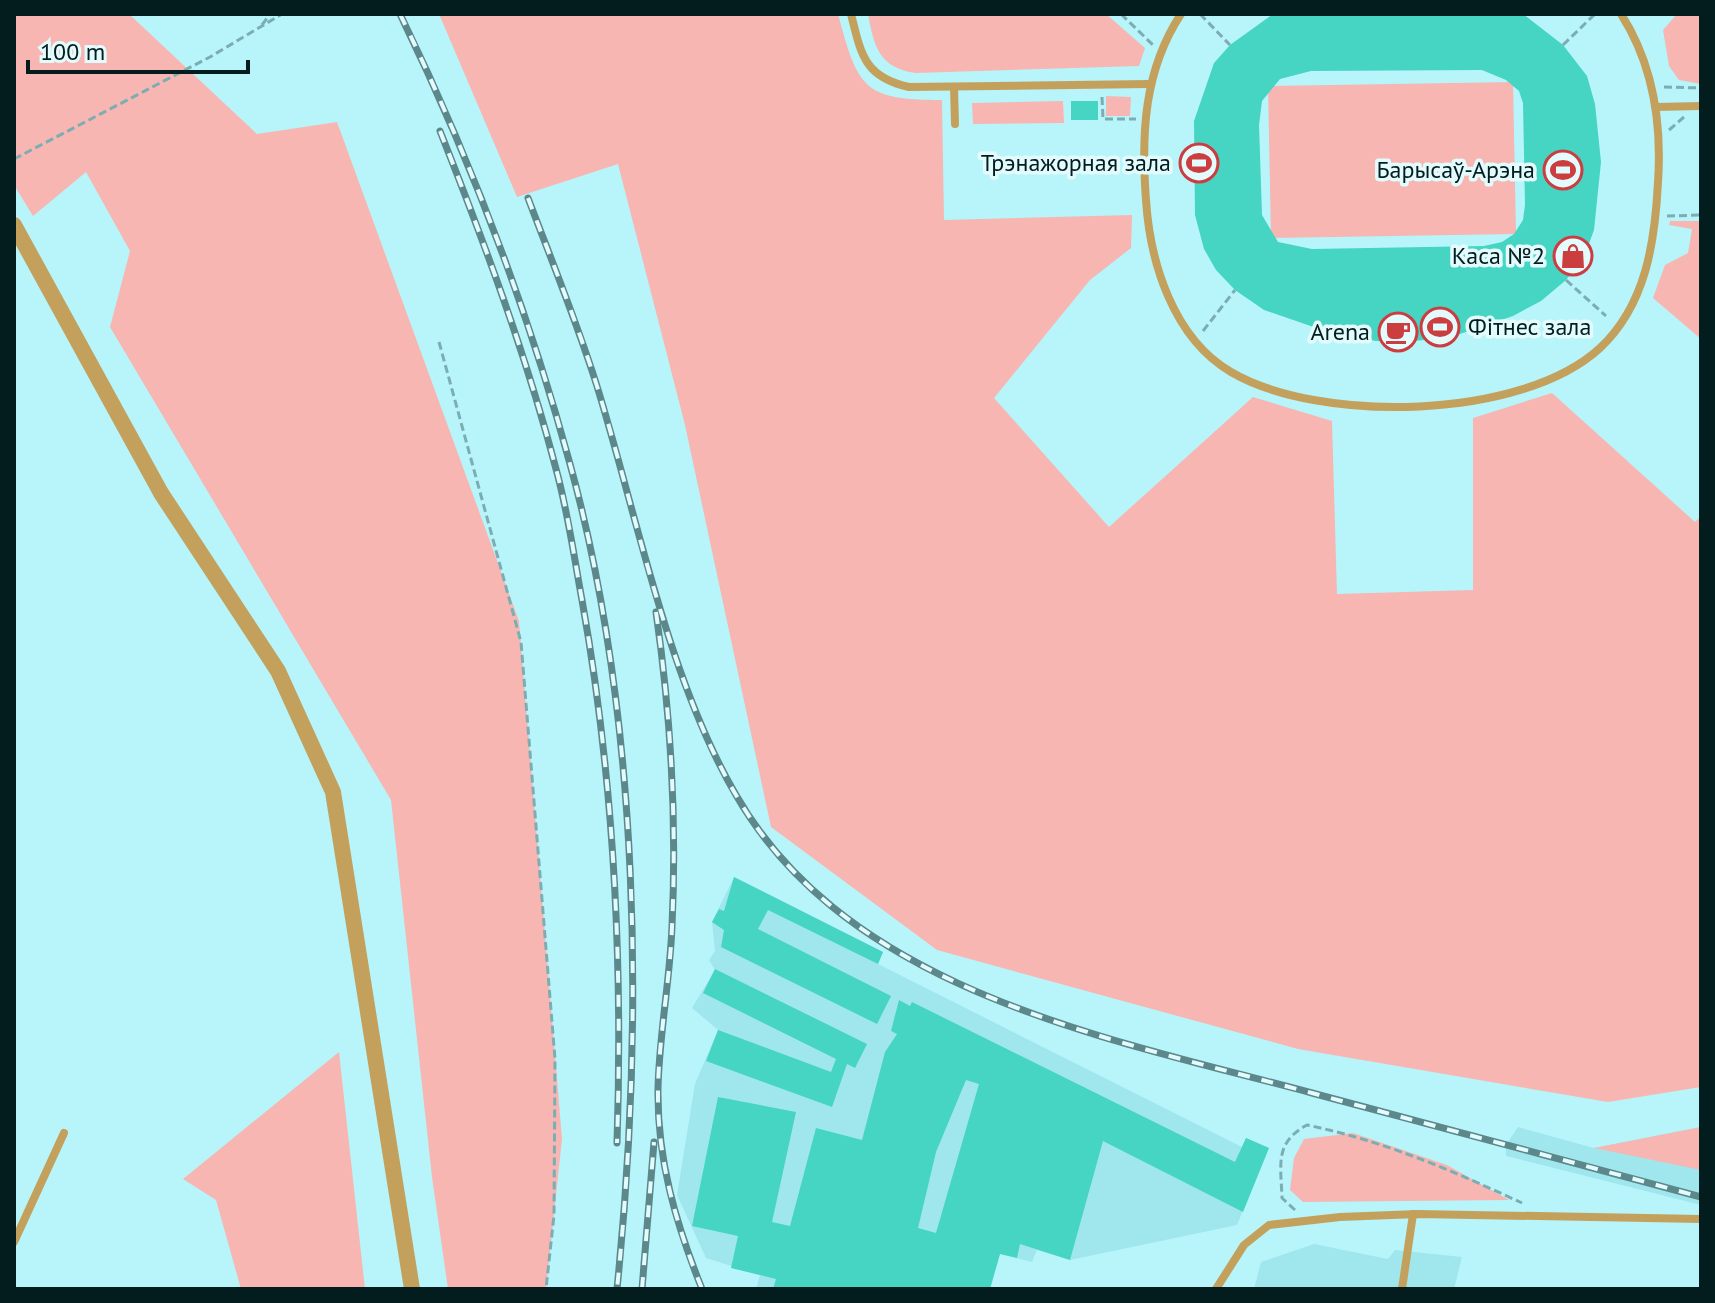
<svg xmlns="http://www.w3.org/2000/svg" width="1715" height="1303" font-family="'PT Sans',sans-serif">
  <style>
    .built { fill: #9fe7ed }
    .green { fill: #f7b6b1 }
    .building { fill: #46d4c3; fill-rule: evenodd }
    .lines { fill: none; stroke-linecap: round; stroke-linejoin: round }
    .path { stroke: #7cadb2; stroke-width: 3; stroke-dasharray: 8 4; stroke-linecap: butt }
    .lane { stroke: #c3a15d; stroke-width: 8 }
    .street { stroke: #c3a15d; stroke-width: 16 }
    .rail-casing { stroke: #5c878b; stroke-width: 7 }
    .rail { stroke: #e3fbfd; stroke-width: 4; stroke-dasharray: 12; stroke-linecap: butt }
    .labels { text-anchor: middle; stroke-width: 7; stroke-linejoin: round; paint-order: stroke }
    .poi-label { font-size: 24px; fill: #031c1e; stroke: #e3fbfd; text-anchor: end }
  </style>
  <rect width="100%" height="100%" fill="#b7f5fb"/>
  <g class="built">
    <polygon points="734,877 883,952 878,964 1242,1147 1246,1138 1269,1148 1237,1225 1070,1260 1037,1250 1032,1262 1000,1254 990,1289 756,1289 760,1275 706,1258 677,1195 695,1084 718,1030 692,1008 715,970 709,960 715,951 712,922"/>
    <polygon points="1518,1127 1594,1148 1701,1127 1701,1205 1506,1156 1506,1145"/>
    <polygon points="1314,1244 1388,1259 1395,1250 1462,1257 1454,1289 1254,1289 1261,1262"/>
  </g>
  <g class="green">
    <polygon points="14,14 129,14 257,134 337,122 519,621 562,1139 546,1289 448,1289 432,1177 391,800 110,327 130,251 86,172 33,216 14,185"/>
    <path d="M 439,14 L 838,14 C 858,88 863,100 942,100 L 944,220 L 1132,215 L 1131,248 L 1090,280 L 994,398 L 1109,527 L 1253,397 L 1332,421 L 1337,594 L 1473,590 L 1473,418 L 1552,393 L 1695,522 L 1701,516 L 1701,1087 L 1608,1102 L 1298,1049 L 937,950 L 771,827 L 685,425 L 618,164 L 517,197 Z"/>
    <path d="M 868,14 L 1106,14 L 1145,48 L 1139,66 L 916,73 C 879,68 874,47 868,14 Z"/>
    <polygon points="1677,14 1701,14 1701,84 1679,80 1669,66 1663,30"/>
    <polygon points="1513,82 1516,234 1271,238 1268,86"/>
    <polygon points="1106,96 1131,97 1130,116 1106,116"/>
    <polygon points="1063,101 1064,123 973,124 972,103"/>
    <polygon points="1670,221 1701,221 1701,339 1653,298 1665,265 1688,253 1692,229 1669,225"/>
    <polygon points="339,1052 365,1289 241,1289 216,1200 183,1179"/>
    <polygon points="1701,1127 1701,1170 1594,1148"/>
    <polygon points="1353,1133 1447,1165 1509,1200 1303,1202 1290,1190 1294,1158 1304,1139"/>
  </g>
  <g class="building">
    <path d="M 1273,14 L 1523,14 L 1563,45 L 1587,76 L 1595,104 L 1601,162 L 1594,230 L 1584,257 L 1566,280 L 1541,301 L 1513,316 L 1448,338 L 1413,341 L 1376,341 L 1334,334 L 1264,310 L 1235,290 L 1216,270 L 1204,249 L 1195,215 L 1194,121 L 1214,63 L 1230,45 ZM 1482,70 L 1506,80 L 1519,91 L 1523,103 L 1525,205 L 1523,220 L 1514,234 L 1502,242 L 1484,246 L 1312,249 L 1278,242 L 1262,215 L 1259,125 L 1262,101 L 1280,79 L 1311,71 Z"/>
    <rect x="1071" y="101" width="27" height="19"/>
    <polygon points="734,877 883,952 878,964 768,910 758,929 891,996 877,1024 721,947 724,930 712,922 719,909 724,911"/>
    <polygon points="715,969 867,1044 855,1068 847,1064 832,1107 706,1061 718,1030 831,1072 836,1059 703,993"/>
    <path d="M 899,1000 L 910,1006 L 912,1002 L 1235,1162 L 1246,1138 L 1269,1148 L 1243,1212 L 1103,1141 L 1070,1260 L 1020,1244 L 1017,1258 L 1000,1254 L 990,1289 L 773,1289 L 776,1279 L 731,1268 L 738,1236 L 692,1226 L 718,1097 L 796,1112 L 772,1222 L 790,1226 L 816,1128 L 862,1140 L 885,1052 L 897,1034 L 891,1031 ZM 966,1080 L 979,1084 L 936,1233 L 918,1228 L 936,1152 Z"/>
  </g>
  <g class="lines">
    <g class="path">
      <polyline points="1121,14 1153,45"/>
      <polyline points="1200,14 1230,45"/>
      <polyline points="262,25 270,14"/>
      <polyline points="1563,45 1595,14"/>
      <polyline points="1664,87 1701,88"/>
      <polyline points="1102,97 1103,119 1136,119"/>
      <polyline points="1669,130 1684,117"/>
      <polyline points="14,159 210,57 282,14"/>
      <polyline points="1667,216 1701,215"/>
      <polyline points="1566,280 1606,316"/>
      <polyline points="1203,331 1235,290"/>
      <polyline points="439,342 521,642 555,1059 554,1215 546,1289"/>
      <path d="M 1295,1210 L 1282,1198 C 1281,1164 1274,1143 1307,1125 C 1384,1141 1451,1170 1522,1203"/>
    </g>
    <g class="lane">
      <path d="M 851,14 C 861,54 864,77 909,87 L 1150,84"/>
      <path d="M 1181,14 C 1144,70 1141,134 1146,200 C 1150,262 1173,338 1231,372 C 1320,424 1522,420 1600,348 C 1646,305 1655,242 1658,182 C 1662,123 1653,64 1621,14"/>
      <polyline points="954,87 955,124"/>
      <polyline points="1656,107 1701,106"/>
      <polyline points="14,1242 64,1133"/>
      <polyline points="1216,1289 1244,1245 1269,1225 1340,1217 1418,1214 1701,1219"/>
      <polyline points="1402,1289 1413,1214"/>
    </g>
    <polyline class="street" points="14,225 161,493 278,671 333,792 412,1289"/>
    <defs>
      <g id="rail">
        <path d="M 400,14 C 470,158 528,310 570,464 C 641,722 644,1024 617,1289"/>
        <path d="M 440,131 C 484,242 526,354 556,469 C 568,512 574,557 582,600 C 614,779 623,961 617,1143"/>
        <path d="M 528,198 C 551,259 576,320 596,383 C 637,514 667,677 736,795 C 849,992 1111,1039 1312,1093 C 1442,1128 1572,1162 1701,1197"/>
        <path d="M 656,612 C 671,717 677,821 672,926 C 670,981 659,1035 658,1089 C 657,1160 676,1224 702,1289"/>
        <polyline points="642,1289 654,1142"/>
      </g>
    </defs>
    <use href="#rail" class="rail-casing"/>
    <use href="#rail" class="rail"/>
  </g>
  <defs>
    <symbol id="stadium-ring" viewBox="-11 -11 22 22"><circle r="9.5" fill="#e3fbfd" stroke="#cc3d40" stroke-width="1.5"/><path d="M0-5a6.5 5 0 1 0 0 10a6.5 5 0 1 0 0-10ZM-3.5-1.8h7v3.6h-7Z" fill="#cc3d40"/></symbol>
    <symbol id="shop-ring" viewBox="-11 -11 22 22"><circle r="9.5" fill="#e3fbfd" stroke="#cc3d40" stroke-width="1.5"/><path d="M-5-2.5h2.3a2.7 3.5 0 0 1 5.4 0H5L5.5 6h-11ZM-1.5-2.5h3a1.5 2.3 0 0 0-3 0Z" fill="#cc3d40"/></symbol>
    <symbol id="cafe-ring" viewBox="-11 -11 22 22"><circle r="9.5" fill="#e3fbfd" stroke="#cc3d40" stroke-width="1.5"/><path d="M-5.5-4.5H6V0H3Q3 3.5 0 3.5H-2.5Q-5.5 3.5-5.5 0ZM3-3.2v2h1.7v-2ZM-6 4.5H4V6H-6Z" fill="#cc3d40"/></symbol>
  </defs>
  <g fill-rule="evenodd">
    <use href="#stadium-ring" x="1177" y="141" width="44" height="44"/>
    <use href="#stadium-ring" x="1541" y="148" width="44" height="44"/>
    <use href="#shop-ring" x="1551" y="234" width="44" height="44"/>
    <use href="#stadium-ring" x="1418" y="305" width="44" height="44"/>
    <use href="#cafe-ring" x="1376" y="310" width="44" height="44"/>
  </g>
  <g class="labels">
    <g class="poi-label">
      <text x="1171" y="171">Трэнажорная зала</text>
      <text x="1535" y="178">Барысаў-Арэна</text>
      <text x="1545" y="264">Каса №2</text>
      <text x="1468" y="335" text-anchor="start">Фітнес зала</text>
      <text x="1370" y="340">Arena</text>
    </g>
  </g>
  <rect width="1715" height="1303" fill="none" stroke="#031c1e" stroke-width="32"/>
  <path d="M28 60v12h220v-12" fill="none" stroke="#031c1e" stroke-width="4"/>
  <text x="40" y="60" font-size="24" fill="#031c1e" stroke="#e3fbfd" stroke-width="6" paint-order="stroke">100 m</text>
</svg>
